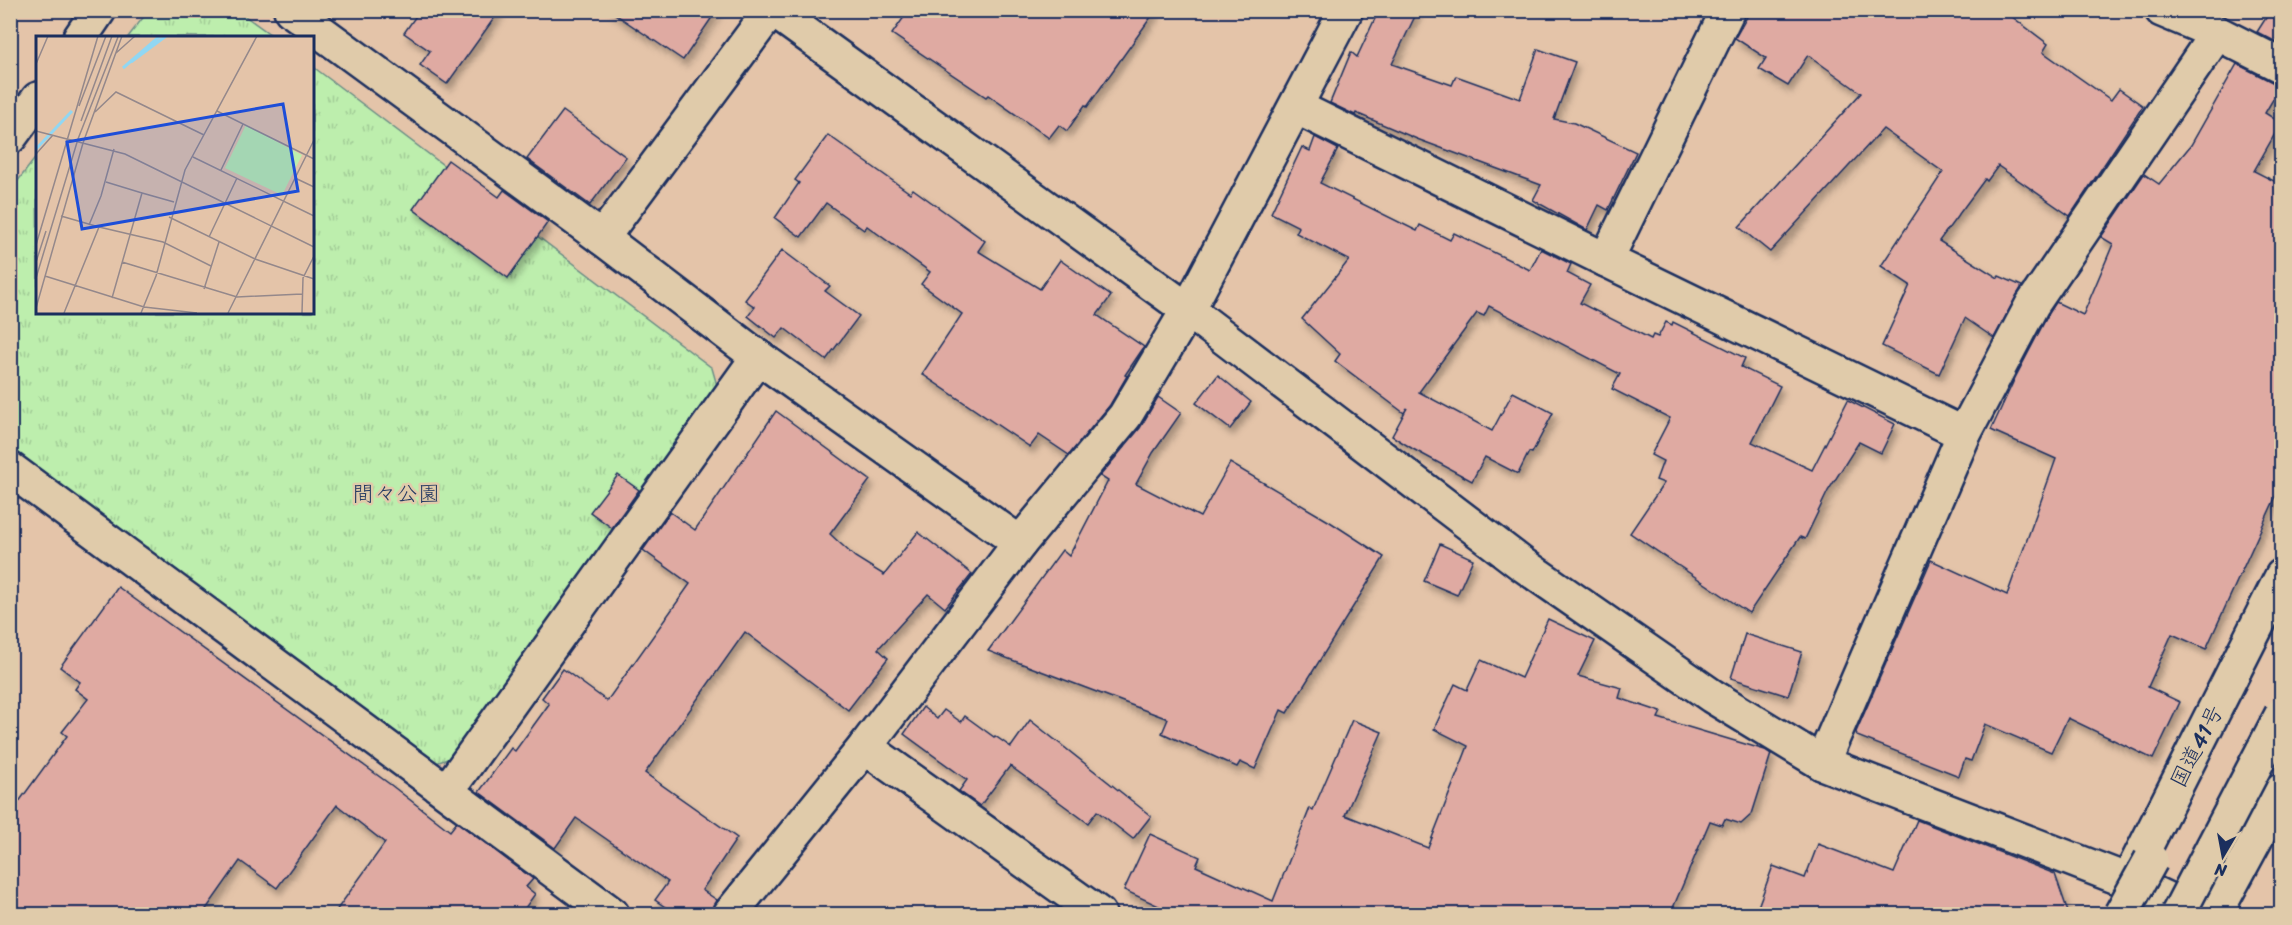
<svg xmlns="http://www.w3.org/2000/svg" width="2292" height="925" font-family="Sriracha,'Klee One',sans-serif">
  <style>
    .park { fill: url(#park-tufts); stroke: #6c8e86; stroke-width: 1.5 }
    .building { fill: #dfaaa2; stroke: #1b2f5e; stroke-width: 1.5; filter: url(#shadow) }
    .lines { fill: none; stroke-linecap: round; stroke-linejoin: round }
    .street-casing { stroke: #1b2f5e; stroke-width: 38 }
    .highway-casing { stroke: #1b2f5e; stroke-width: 38 }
    .street { stroke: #e0cbaa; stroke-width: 33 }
    .highway { stroke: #e0cbaa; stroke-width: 33 }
    .highway-bridge-casing { stroke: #1b2f5e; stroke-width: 38; stroke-linecap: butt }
    .highway-bridge { stroke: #e0cbaa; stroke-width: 33 }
    .labels { text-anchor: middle; stroke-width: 5; stroke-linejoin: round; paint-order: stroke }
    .park-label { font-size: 22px; fill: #233962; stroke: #e0cbaa }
    .street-label { font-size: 22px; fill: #1b2f5e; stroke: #e0cbaa }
    .inset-river { fill: none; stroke: #91d7f3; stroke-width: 3 }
    .inset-road { fill: none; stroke: #94888b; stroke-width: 1.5 }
    .view { fill: #1d4ed8; fill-opacity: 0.15; stroke: #1d4ed8; stroke-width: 3 }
    .inset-edge { fill: none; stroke: #1b2f5e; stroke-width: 3 }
  </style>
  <defs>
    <pattern id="park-tufts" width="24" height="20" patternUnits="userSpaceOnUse" patternTransform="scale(1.5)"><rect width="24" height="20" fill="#bdeead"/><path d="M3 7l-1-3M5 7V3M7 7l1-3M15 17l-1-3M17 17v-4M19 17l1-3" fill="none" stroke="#a2cc97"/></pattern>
    <filter id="shadow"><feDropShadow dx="3.5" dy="6" stdDeviation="3" flood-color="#0004"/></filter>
  </defs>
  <rect width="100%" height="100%" fill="#e4c4a9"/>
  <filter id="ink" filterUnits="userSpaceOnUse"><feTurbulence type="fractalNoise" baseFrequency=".0167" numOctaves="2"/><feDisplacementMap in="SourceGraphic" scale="12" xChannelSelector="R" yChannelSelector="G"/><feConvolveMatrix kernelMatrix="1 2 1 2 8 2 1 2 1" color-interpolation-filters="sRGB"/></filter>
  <g filter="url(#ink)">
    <g class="park">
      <polygon points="149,10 238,11 274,37 128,37"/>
      <polygon points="312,66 712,368 718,389 453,757 422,768 11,447 10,191 37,156 38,312 312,312"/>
    </g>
    <g class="building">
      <polygon points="420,10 500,10 447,84 420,65 430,51 404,33"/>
      <polygon points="609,10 717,10 683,60"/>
      <polygon points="909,10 1156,10 1087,107 1085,105 1067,131 1059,125 1049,138 988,95 986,97 892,34"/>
      <polygon points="1379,10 1418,10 1392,64 1452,85 1456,76 1520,99 1538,49 1575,62 1554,119 1574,123 1636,152 1608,210 1599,205 1587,230 1533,200 1541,185 1417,139 1356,113 1355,115 1330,103 1351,52 1357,57"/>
      <polygon points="1751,10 2003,10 2048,44 2043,52 2111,100 2119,89 2143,106 2070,216 1998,166 1987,181 1985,179 1939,241 1998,278 1999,276 2022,286 1994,338 1965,318 1939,374 1882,346 1910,285 1881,266 1943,172 1883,129 1770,252 1739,227 1861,93 1808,55 1788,86 1759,69 1766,58 1735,38"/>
      <polygon points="2271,10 2282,10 2282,45 2257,32"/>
      <polygon points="2237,64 2274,83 2282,84 2265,113 2281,123 2254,171 2282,185 2282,483 2206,649 2172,634 2148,687 2180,702 2153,759 2068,718 2051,752 1985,724 1971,761 1965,759 1959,776 1857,736 1856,732 1931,560 2007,595 2056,459 1991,430 2015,378 2048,315 2056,302 2083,315 2113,244 2101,237 2144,174 2159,184 2191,145"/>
      <polygon points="563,111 626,157 590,205 527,159"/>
      <polygon points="828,135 910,193 913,189 985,241 978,251 1040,289 1060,260 1111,296 1097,315 1144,347 1125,375 1127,376 1110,405 1069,455 1039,435 1030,447 922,374 962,314 921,284 930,272 867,226 864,230 826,203 801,237 775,218 799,183 795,180"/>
      <polygon points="1315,137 1338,149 1320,183 1417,231 1420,225 1450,240 1454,233 1530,270 1541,249 1571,264 1567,273 1590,285 1580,303 1651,339 1653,335 1658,337 1666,322 1672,325 1673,322 1745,358 1741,367 1780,386 1752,442 1812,470 1848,400 1895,424 1881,453 1859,442 1828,491 1805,539 1800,537 1749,613 1630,533 1664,483 1656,480 1663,461 1651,455 1670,418 1612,389 1620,374 1489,306 1484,316 1477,313 1419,392 1492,431 1513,392 1553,413 1532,453 1529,452 1518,474 1485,457 1472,481 1413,449 1392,436 1407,408 1404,413 1335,361 1340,354 1302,319 1349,260 1296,233 1299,227 1271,213 1302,147 1310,151"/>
      <polygon points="448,160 499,197 504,190 548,222 508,278 413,209"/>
      <polygon points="782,250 830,286 825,291 859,316 826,360 784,328 776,338 748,316 755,307 745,300"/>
      <polygon points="1218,375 1251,402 1230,429 1196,403"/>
      <polygon points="1158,397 1181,413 1153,453 1136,484 1200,517 1230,463 1330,522 1384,557 1287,713 1281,710 1255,769 1240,762 1237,767 1162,733 1168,719 988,651 1062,550 1069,556 1108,481 1100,476 1140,428"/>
      <polygon points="776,411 870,480 830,534 855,557 884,575 918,532 972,574 945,608 928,594 878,649 888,658 848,710 745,632 645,773 737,838 702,890 717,900 712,915 677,915 655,900 668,882 576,818 555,848 479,792 511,748 515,751 549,704 542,698 563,669 607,701 690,584 643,550 670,512 695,530"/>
      <polygon points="618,475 639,490 612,528 590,512"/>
      <polygon points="1440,544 1473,559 1457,595 1424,581"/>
      <polygon points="118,587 391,785 450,831 457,822 533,879 526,887 535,894 520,915 333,915 385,843 337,805 277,888 240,861 202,915 10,915 10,814 67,736 62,732 88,699 75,689 80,682 60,667"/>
      <polygon points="1548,619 1595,641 1578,676 1622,688 1619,698 1661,712 1658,718 1765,750 1771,754 1752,814 1741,824 1725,819 1722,825 1710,821 1670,915 1178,915 1124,890 1150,834 1200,857 1196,866 1273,901 1310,808 1313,810 1352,720 1382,732 1345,815 1428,848 1468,746 1434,729 1455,684 1467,690 1481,660 1521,678"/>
      <polygon points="1745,634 1802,652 1788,696 1731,678"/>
      <polygon points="923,707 937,719 944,710 961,722 965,716 994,737 995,736 1011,747 1030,720 1151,816 1133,839 1097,811 1088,823 1010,766 980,806 959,791 967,780 904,734"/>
      <polygon points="1917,820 2055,874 2069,915 1755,915 1773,866 1805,878 1818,844 1894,873"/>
    </g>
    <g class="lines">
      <defs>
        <g id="street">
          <polyline points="291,10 602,238 758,357 1020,543"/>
          <polyline points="773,10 1188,310 1522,564 1712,696 1822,763 2128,881 2198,914"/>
          <polyline points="2162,10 2217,33 2282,66"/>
          <polyline points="80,38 99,10"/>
          <polyline points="1296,107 1606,260 1728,10"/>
          <polyline points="10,137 38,99"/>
          <polyline points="602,238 771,10"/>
          <polyline points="1606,260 1964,434"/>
          <polyline points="10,469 612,914"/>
          <polyline points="865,747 1099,914"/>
          <polyline points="1822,763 1964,434 2032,305 2217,33"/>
          <polyline points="447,791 758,357"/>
          <polyline points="730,914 865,747 1020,543 1125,416 1188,310 1346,10"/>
        </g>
        <g id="highway">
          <polyline points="2126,885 2282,576"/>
          <polyline points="2215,914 2282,790"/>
        </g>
      </defs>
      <use href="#street" class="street-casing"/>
      <use href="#highway" class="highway-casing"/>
      <use href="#street" class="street"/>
      <use href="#highway" class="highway"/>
      <defs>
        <g id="highway-bridge">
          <polyline points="2121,914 2151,860"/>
          <polyline points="2178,914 2282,714"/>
        </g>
      </defs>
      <use href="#highway-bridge" class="highway-bridge-casing"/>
      <use href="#highway-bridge" class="highway-bridge"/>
    </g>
  </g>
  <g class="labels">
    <g class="park-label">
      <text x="396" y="501">間々公園</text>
    </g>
    <g class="street-label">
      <text transform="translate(2196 746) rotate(-63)" y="8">国道41号</text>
    </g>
  </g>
  <g transform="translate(36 36)">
    <rect width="278" height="278" fill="#e4c4a9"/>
    <path d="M 210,89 L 266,119 L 246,159 L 189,132 Z" fill="#bdeead"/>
    <path class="inset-river" d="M 95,26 L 130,0M 87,32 L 124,0M 0,113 L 36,75"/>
    <path class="inset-road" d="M 80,17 L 99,0M 0,28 L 12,0M 43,70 L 70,0M 181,75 L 278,123M 59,76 L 80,56 L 168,99M 45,85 L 76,0M 0,95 L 89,118 L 278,211M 0,118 L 17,99M 157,121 L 278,180M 185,134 L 207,88M 259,142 L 278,151M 70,146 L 106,157M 25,180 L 63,191 L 28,277M 133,181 L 219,223 L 278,243M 53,189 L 65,160 L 78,113M 63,191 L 127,206 L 175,230M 173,201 L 201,142M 0,209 L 62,0M 0,226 L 10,195M 86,226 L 201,261 L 266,258M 9,240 L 108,271 L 161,277M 0,242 L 42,103 L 82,1M 168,253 L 183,206M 76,262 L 106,157 L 138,166M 0,272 L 47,107 L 86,0M 105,277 L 120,240 L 149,134 L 221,0M 192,277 L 278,104M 266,277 L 267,242 L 278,220"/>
    <path class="view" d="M 247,68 L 262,155 L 46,193 L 31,106 Z"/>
    <rect width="278" height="278" class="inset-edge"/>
  </g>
  <rect width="2292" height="925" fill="none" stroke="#e0cbaa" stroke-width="36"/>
  <rect x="18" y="18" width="2256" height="889" fill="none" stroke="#1b2f5e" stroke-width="2" filter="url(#ink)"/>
  <g transform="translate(2223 856) rotate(190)" stroke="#e0cbaa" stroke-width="4.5" paint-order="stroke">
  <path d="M0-4.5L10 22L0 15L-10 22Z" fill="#1b2f5e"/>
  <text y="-9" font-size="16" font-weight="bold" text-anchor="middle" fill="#1b2f5e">N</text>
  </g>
</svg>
